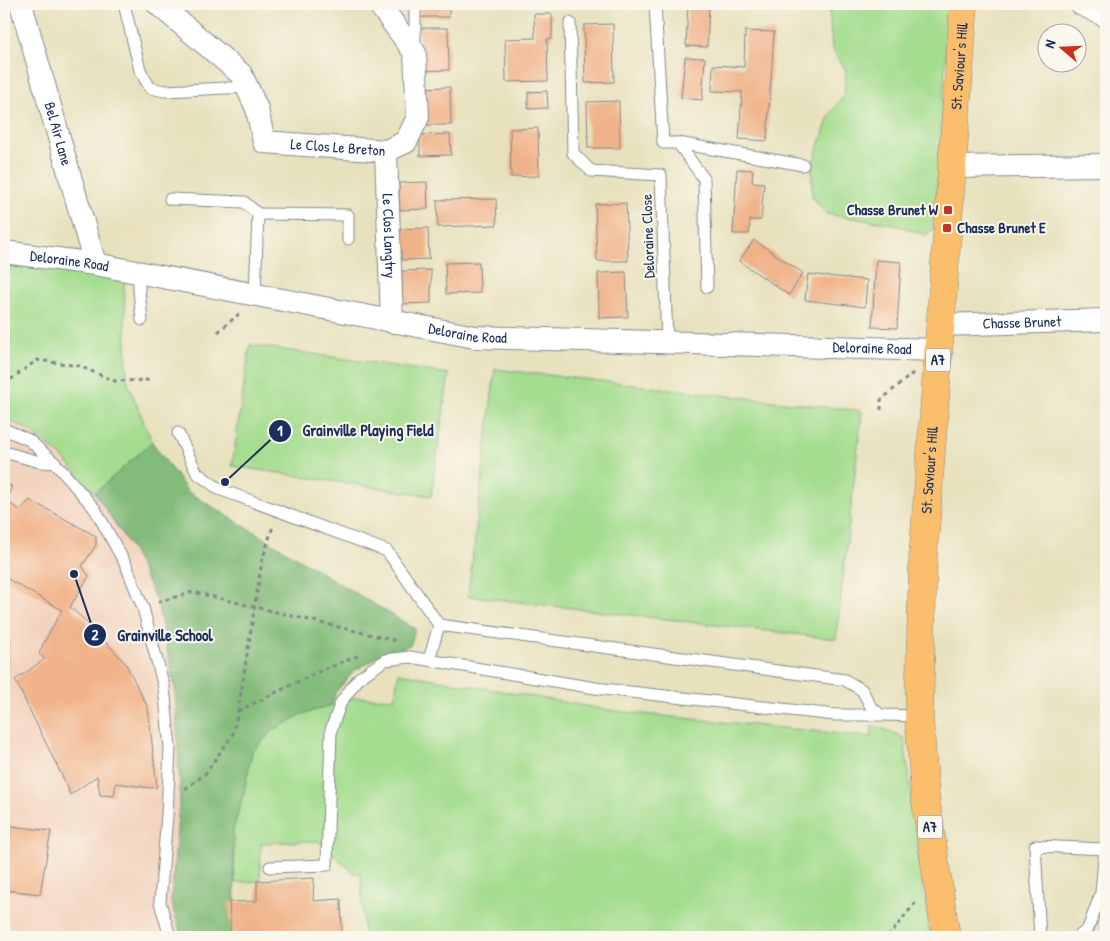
<svg xmlns="http://www.w3.org/2000/svg" width="1110" height="941" font-family="'Patrick Hand',sans-serif">
  <style>
    .built { fill: #f3d4be }
    .green { fill: #a4dd8f; stroke: #608676 }
    .forest { fill: #83bc7a; stroke: #4f766c }
    .building { fill: #f0b389 }
    .lines { fill: none; stroke-linecap: round; stroke-linejoin: round }
    .lane-casing { stroke: #82888e; stroke-width: 13 }
    .street-casing { stroke: #82888e; stroke-width: 24 }
    .primary-casing { stroke: #82888e; stroke-width: 29 }
    .path { stroke: #82888e; stroke-width: 3; stroke-dasharray: 4 4; stroke-linecap: butt }
    .lane { stroke: #fff; stroke-width: 11 }
    .street { stroke: #fff; stroke-width: 22 }
    .primary { stroke: #fabe6d; stroke-width: 28 }
    .poi-dot { fill: #c8321e; stroke: #fbf7ec; stroke-width: 2 }
    .labels { text-anchor: middle; stroke-width: 4; stroke-linejoin: round; paint-order: stroke }
    .shield { fill: #fbf7ec; stroke: #5e6b89; stroke-width: 1 }
    .shield-label { font-size: 14px; font-weight: bold; fill: #1b2f5e }
    .street-label { font-size: 15px; fill: #1b2f5e; stroke: #fbf7ec }
    .poi-label { font-size: 15px; font-weight: bold; fill: #1b2f5e; stroke: #fbf7ec; text-anchor: end }
    .leader { fill: none; stroke: #1b2f5e; stroke-width: 2 }
    .callout-dot { fill: #1b2f5e; stroke: #fbf7ec; stroke-width: 2 }
    .mark-label { font-size: 15px; text-anchor: middle; font-weight: bold; fill: #fff }
    .callout-label { font-size: 16px; text-anchor: middle; font-weight: bold; fill: #1b2f5e; stroke: #fbf7ec; stroke-width: 4; stroke-linejoin: round; paint-order: stroke }
  </style>
  <rect width="100%" height="100%" fill="#fbf7ec"/>
  <filter id="ink" filterUnits="userSpaceOnUse"><feTurbulence type="fractalNoise" baseFrequency=".02" numOctaves="2"/><feDisplacementMap in="SourceGraphic" scale="10" xChannelSelector="R" yChannelSelector="G"/><feConvolveMatrix kernelMatrix="1 2 1 2 8 2 1 2 1" color-interpolation-filters="sRGB"/></filter>
  <filter id="wash" filterUnits="userSpaceOnUse"><feTurbulence type="fractalNoise" baseFrequency=".0096" numOctaves="4" result="noise"/><feDisplacementMap in="SourceGraphic" scale="20" xChannelSelector="R" yChannelSelector="G"/><feGaussianBlur stdDeviation="1.12" result="paint"/><feColorMatrix in="noise" values="0 0 0 0 0 0 0 0 0 0 0 0 0 0 0 0 0 1.4 0 .05"/><feComposite in="paint" operator="in"/></filter>
  <g filter="url(#wash)">
    <rect width="100%" height="100%" fill="#e8e1be"/>
    <polygon class="built" points="4,260 124,276 127,381 152,442 95,493 130,546 157,602 175,688 180,793 171,902 182,937 4,937"/>
    <g class="green">
      <polygon points="829,4 949,4 935,228 926,235 893,224 826,214 812,196 812,166 830,114 844,95 846,70 832,48"/>
      <polygon points="4,260 124,276 127,381 152,442 95,493 61,456 31,431 4,418"/>
      <polygon points="250,345 449,374 431,496 232,466"/>
      <polygon points="495,369 862,411 836,639 468,596"/>
      <polygon points="399,673 614,711 872,737 872,725 892,732 904,738 930,937 364,937 361,874 354,873 318,841 261,843 260,881 235,883 233,830 244,792 252,752 274,730 300,715 357,697 394,699"/>
    </g>
    <polygon class="forest" points="152,442 188,492 415,629 411,644 403,648 381,655 354,671 335,693 332,705 300,715 274,730 252,752 244,792 233,830 236,937 182,937 171,902 180,793 175,688 157,602 130,546 95,493"/>
    <g id="blocks">
      <g class="building">
        <rect x="420" y="4" width="29" height="13"/>
        <polygon points="688,4 709,4 707,47 686,46"/>
        <polygon points="534,14 552,14 552,39 547,39 548,81 506,82 505,39 535,38"/>
        <polygon points="613,24 614,82 585,83 584,25"/>
        <polygon points="419,28 448,28 449,70 420,71"/>
        <polygon points="745,31 774,32 767,141 739,139 742,92 712,91 713,65 744,67"/>
        <polygon points="685,57 705,58 702,100 681,98"/>
        <polygon points="450,87 451,125 421,125 421,88"/>
        <polygon points="547,91 548,108 528,109 528,92"/>
        <polygon points="619,101 620,148 588,148 587,102"/>
        <polygon points="538,128 539,176 511,177 510,129"/>
        <polygon points="450,134 451,155 420,156 420,135"/>
        <polygon points="737,169 753,170 752,182 764,183 761,220 750,220 749,234 733,234"/>
        <polygon points="427,182 428,209 400,210 399,183"/>
        <polygon points="496,199 497,225 438,227 437,200"/>
        <polygon points="626,203 628,261 597,261 595,204"/>
        <polygon points="428,228 429,259 401,260 400,229"/>
        <polygon points="754,240 803,273 789,295 739,261"/>
        <polygon points="876,260 901,262 897,328 872,327"/>
        <polygon points="479,262 480,293 446,294 445,263"/>
        <polygon points="431,270 431,303 402,304 402,271"/>
        <polygon points="626,272 628,317 599,318 598,273"/>
        <polygon points="808,274 867,280 865,307 805,300"/>
        <polygon points="4,484 12,486 6,501 20,510 30,500 96,536 96,545 82,566 89,576 70,607 91,626 126,664 148,708 157,787 150,788 116,783 114,796 100,795 97,776 70,795 68,788 15,680 45,659 39,654 43,644 62,610 4,577"/>
        <polygon points="4,636 10,637 8,669 4,668"/>
        <polygon points="4,825 51,831 40,894 4,890"/>
        <polygon points="314,878 313,901 341,899 342,937 231,937 229,902 257,901 257,881"/>
      </g>
    </g>
  </g>
  <g filter="url(#ink)">
    <use href="#blocks" fill-opacity="0" stroke="#82888e" stroke-width="1"/>
    <g class="lines">
      <defs>
        <g id="lane">
          <polyline points="124,4 140,70 150,88 165,91 247,87"/>
          <polyline points="415,4 415,49"/>
          <polyline points="655,4 663,143 678,143 803,165"/>
          <polyline points="570,23 573,153 591,171 661,175 667,342"/>
          <polyline points="678,143 704,179 707,287"/>
          <polyline points="170,199 244,202 258,214 255,295"/>
          <polyline points="258,214 348,215 348,239"/>
          <polyline points="139,273 139,290 142,320"/>
          <polyline points="4,429 29,440 55,463 95,509 126,565 143,608 164,687 170,748 167,815 160,902 170,937"/>
          <polyline points="178,433 197,473 219,489 387,551 439,625 845,680 862,690 871,707 881,715 919,716"/>
          <polyline points="4,452 40,462 55,463"/>
          <polyline points="429,660 439,625"/>
          <polyline points="270,867 327,865 331,730 341,702 359,678 385,660 410,657 595,688 835,715 881,715"/>
          <polyline points="1040,937 1035,846 1105,849 1101,893 1088,929 1078,937"/>
        </g>
        <g id="street">
          <path id="s1" d="M 21,4 L 95,264"/>
          <path id="s2" d="M 158,4 L 241,74 L 257,109 L 264,142 L 386,151 L 406,142 L 418,117 L 415,53 L 379,4"/>
          <polyline points="1081,4 1106,16"/>
          <path id="s3" d="M 386,151 L 392,322"/>
          <polyline points="951,167 1106,165"/>
          <path id="s4" d="M 4,252 L 95,264 L 475,337 L 938,350"/>
          <path id="s5" d="M 940,325 L 1106,320"/>
        </g>
        <g id="primary">
          <path id="s6" d="M 946,937 L 925,796 L 919,716 L 923,557 L 926,520 L 964,4"/>
        </g>
      </defs>
      <use href="#lane" class="lane-casing"/>
      <use href="#street" class="street-casing"/>
      <use href="#primary" class="primary-casing"/>
      <g class="path">
        <polyline points="218,332 239,314"/>
        <polyline points="4,384 6,383 37,360 79,366 115,381 153,380"/>
        <polyline points="881,410 881,400 913,373"/>
        <polyline points="158,602 193,592 397,641"/>
        <polyline points="238,711 318,672 360,655"/>
        <polyline points="185,789 205,774 233,734 238,711 262,561 273,526"/>
        <polyline points="888,937 916,902"/>
      </g>
      <use href="#lane" class="lane"/>
      <use href="#street" class="street"/>
      <use href="#primary" class="primary"/>
    </g>
  </g>
  <g class="poi-dot">
    <rect x="943" y="205" width="10" height="10" rx="2.5"/>
    <rect x="942" y="223" width="10" height="10" rx="2.5"/>
  </g>
  <g class="labels">
    <g class="shield">
      <rect x="925.5" y="348.5" width="25" height="23" rx="4"/>
      <rect x="917.5" y="815.5" width="25" height="23" rx="4"/>
    </g>
    <g class="shield-label">
      <text x="938" y="365">A7</text>
      <text x="930" y="832">A7</text>
    </g>
    <g class="street-label">
      <text dy="5" stroke="none"><textPath href="#s6" startOffset="874">St. Saviour's Hill</textPath></text>
      <text dy="5" stroke="none"><textPath href="#s1" startOffset="135">Bel Air Lane</textPath></text>
      <text dy="5" stroke="none"><textPath href="#s2" startOffset="255">Le Clos Le Breton</textPath></text>
      <text dy="5" stroke="none"><textPath href="#s3" startOffset="85">Le Clos Langtry</textPath></text>
      <text transform="translate(648 236) rotate(-92)" y="5">Deloraine Close</text>
      <text dy="5" stroke="none"><textPath href="#s4" startOffset="66">Deloraine Road</textPath></text>
      <text dy="5" stroke="none"><textPath href="#s5" startOffset="82">Chasse Brunet</textPath></text>
      <text dy="5" stroke="none"><textPath href="#s4" startOffset="471">Deloraine Road</textPath></text>
      <text dy="5" stroke="none"><textPath href="#s4" startOffset="876">Deloraine Road</textPath></text>
      <text dy="5" stroke="none"><textPath href="#s6" startOffset="469">St. Saviour's Hill</textPath></text>
    </g>
    <g class="poi-label">
      <text x="938" y="215">Chasse Brunet W</text>
      <text x="957" y="233" text-anchor="start">Chasse Brunet E</text>
    </g>
  </g>
  <path class="leader" d="M225 482L280 431M74 574L95 635"/>
  <g class="callout-dot">
    <circle cx="225" cy="482" r="5"/>
    <circle cx="74" cy="574" r="5"/>
    <circle cx="280" cy="431" r="12"/>
    <circle cx="95" cy="635" r="12"/>
  </g>
  <g class="mark-label">
    <text x="280" y="436">1</text>
    <text x="95" y="640">2</text>
  </g>
  <g class="callout-label">
    <text x="368" y="436">Grainville Playing Field</text>
    <text x="165" y="641">Grainville School</text>
  </g>
  <rect width="1110" height="941" fill="none" stroke="#fbf7ec" stroke-width="20"/>
  <g transform="translate(1062 48) rotate(289)"><circle r="24" fill="#fbf7ec" stroke="#a1a7b3"/>
  <path d="M0-4L9 19L0 12L-9 19Z" fill="#c8321e"/>
  <text y="-8" font-size="14" font-weight="bold" text-anchor="middle" fill="#1b2f5e">N</text>
  </g>
</svg>
